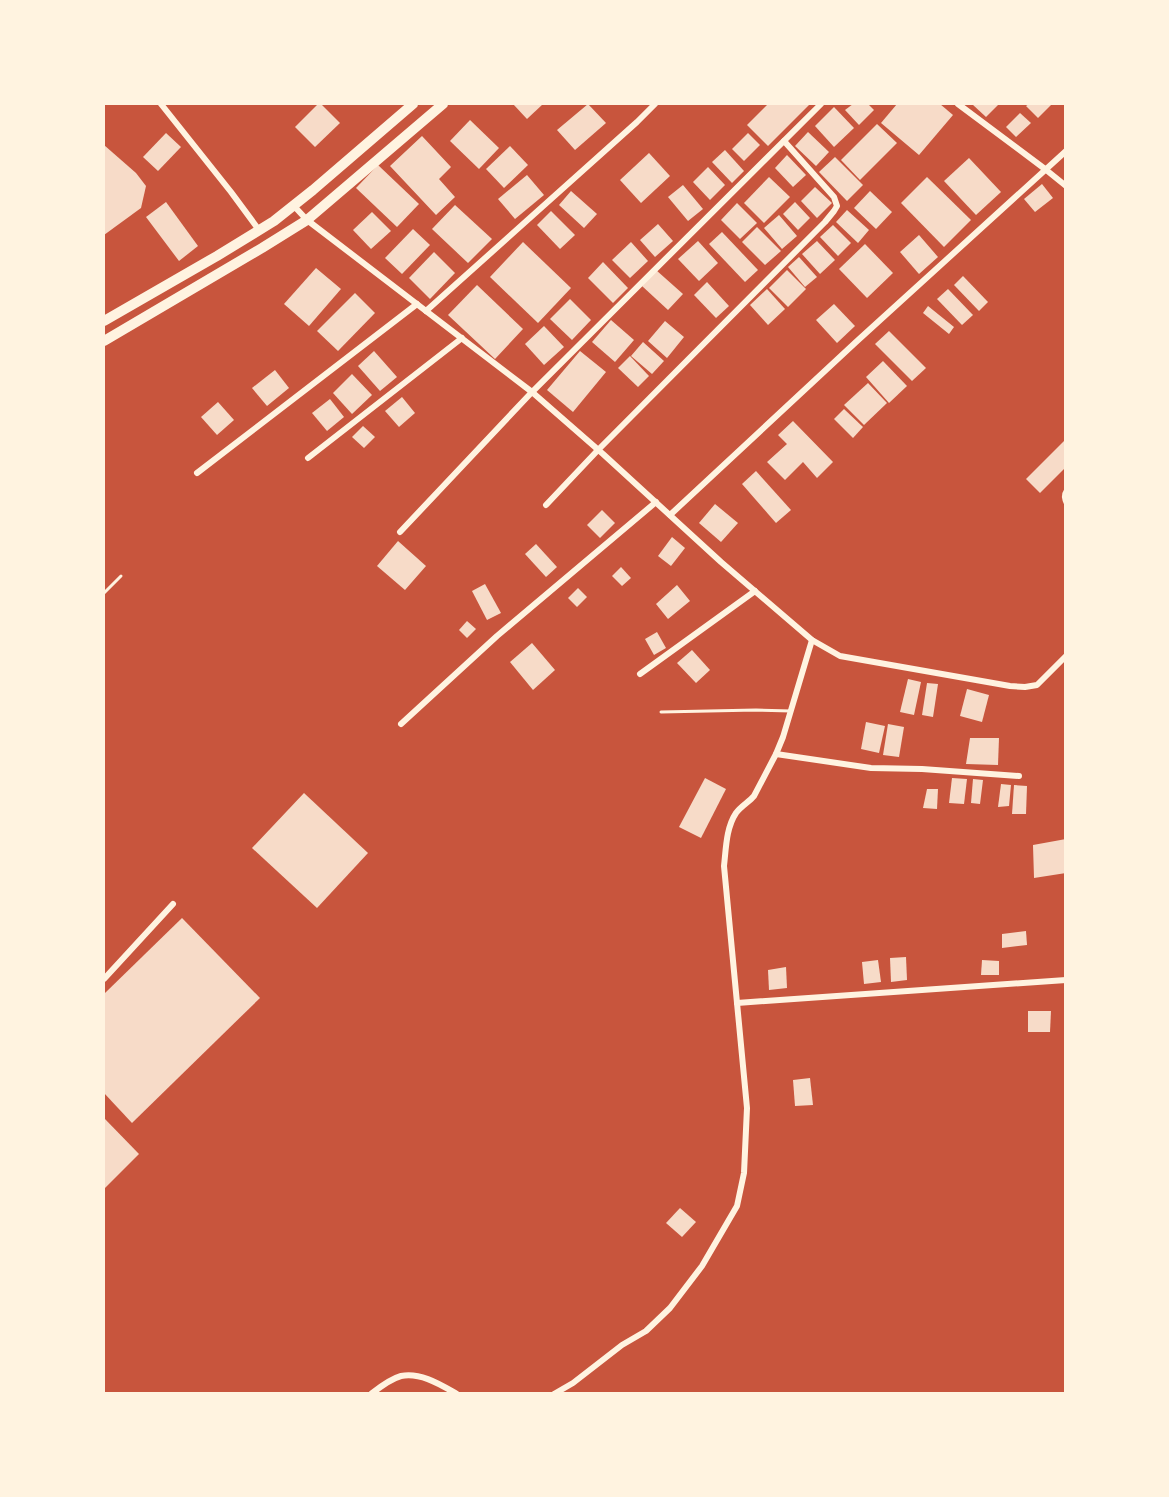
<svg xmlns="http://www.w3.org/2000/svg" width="1169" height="1497" font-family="'Work Sans',sans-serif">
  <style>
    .building { fill: #f7dbc8 }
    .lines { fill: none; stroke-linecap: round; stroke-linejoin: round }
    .service { stroke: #fff3e0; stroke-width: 3 }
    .minor { stroke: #fff3e0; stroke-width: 6 }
    .primary { stroke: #fff3e0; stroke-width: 10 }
  </style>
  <rect width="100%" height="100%" fill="#c8553d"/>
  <g class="building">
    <polygon points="318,104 321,104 340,123 315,147 295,127"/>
    <polygon points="513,104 543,104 527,119"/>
    <polygon points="588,104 606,123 575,150 557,130"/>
    <polygon points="768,104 810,104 768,146 747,125"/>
    <polygon points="853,104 868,104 874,110 859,125 845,110"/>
    <polygon points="897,104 940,104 953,115 919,155 881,123"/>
    <polygon points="972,104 999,104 986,117"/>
    <polygon points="1029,104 1052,104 1038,118 1026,106"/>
    <polygon points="834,107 854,128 834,147 815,126"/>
    <polygon points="1020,113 1031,123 1016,137 1006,127"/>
    <polygon points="470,120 499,148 479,169 450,141"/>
    <polygon points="877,124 897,143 860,180 841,160"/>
    <polygon points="808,132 829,152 816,166 795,146"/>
    <polygon points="166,133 181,147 158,171 143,157"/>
    <polygon points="748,133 760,145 744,161 732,149"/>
    <polygon points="422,136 451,167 439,179 455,197 436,215 390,166"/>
    <polygon points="104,145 136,173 146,186 141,208 104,235"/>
    <polygon points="510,146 528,165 504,188 486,169"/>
    <polygon points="725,150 744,171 732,183 712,162"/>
    <polygon points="649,153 670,176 641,203 620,180"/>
    <polygon points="787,155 806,175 793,187 775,168"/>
    <polygon points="835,157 863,185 847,201 819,172"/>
    <polygon points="969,158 1001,192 976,215 944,181"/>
    <polygon points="378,165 419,204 397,227 356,188"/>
    <polygon points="708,167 725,185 710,200 693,182"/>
    <polygon points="527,175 544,195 515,219 498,199"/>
    <polygon points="769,177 790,197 764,223 744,203"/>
    <polygon points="927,177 971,220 944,247 901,203"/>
    <polygon points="1042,184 1053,198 1035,212 1024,199"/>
    <polygon points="683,185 703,209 688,221 668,197"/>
    <polygon points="815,187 832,203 817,218 801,201"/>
    <polygon points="571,191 597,214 584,228 559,205"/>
    <polygon points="870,191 892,212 876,229 854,208"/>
    <polygon points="166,202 198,246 179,261 146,217"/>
    <polygon points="795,202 810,218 798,230 783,214"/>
    <polygon points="737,203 757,223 740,239 721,220"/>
    <polygon points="455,205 492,239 468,263 432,229"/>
    <polygon points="847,210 869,230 858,243 836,222"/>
    <polygon points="551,211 575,235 560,249 537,225"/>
    <polygon points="372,212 391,231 371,249 353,230"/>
    <polygon points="779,215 797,236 782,249 764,228"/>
    <polygon points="658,224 673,241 655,257 640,240"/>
    <polygon points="833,225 851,243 838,256 820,237"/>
    <polygon points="757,227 781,251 765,265 742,242"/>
    <polygon points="413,229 430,245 402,274 385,258"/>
    <polygon points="722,232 758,270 745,282 709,244"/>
    <polygon points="919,235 938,257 919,274 900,252"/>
    <polygon points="698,241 718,263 699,281 678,259"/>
    <polygon points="817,241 835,260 820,274 802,254"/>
    <polygon points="523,242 571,288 538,323 490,277"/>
    <polygon points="631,242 648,261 630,278 612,260"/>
    <polygon points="865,244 893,273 867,298 839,269"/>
    <polygon points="434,252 455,273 430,299 409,278"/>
    <polygon points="799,257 817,277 805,287 788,267"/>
    <polygon points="603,262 628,288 613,303 588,278"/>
    <polygon points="316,268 341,289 309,326 284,304"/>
    <polygon points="656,270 683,294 668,310 642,286"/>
    <polygon points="787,270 806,289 788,307 769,288"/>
    <polygon points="963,276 988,302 979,311 954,285"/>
    <polygon points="707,282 729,306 716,318 694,295"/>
    <polygon points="477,285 523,329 495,359 448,315"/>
    <polygon points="767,289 785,309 768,325 750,305"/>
    <polygon points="948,289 973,315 962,325 937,299"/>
    <polygon points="355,293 375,313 338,351 317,331"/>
    <polygon points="570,299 591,320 572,340 550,319"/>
    <polygon points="834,304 855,326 837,343 816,320"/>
    <polygon points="928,306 954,327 949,334 923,313"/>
    <polygon points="611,320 634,340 615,362 592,342"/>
    <polygon points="665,321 684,337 667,358 648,341"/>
    <polygon points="544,326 564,347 544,365 525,344"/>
    <polygon points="889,331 926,368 912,381 875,344"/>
    <polygon points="643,342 664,361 652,374 631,356"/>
    <polygon points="374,351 397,377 380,391 358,366"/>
    <polygon points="580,351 606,372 573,412 547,390"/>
    <polygon points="630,356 649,376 638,387 618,368"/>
    <polygon points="883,361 907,386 889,403 866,377"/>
    <polygon points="275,370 289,388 267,406 252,388"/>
    <polygon points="352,374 372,395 352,414 333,393"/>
    <polygon points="868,383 887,403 864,425 844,405"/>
    <polygon points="402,397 415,413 399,427 385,411"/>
    <polygon points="330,399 344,417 327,431 312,413"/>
    <polygon points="218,402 234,420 217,435 201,417"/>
    <polygon points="844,409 863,427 853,438 834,419"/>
    <polygon points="793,421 833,462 817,478 803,462 785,480 767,462 787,444 778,435"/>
    <polygon points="363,426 375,437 364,448 352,437"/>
    <polygon points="1066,439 1066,467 1040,493 1026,479"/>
    <polygon points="756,471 791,510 776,523 742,484"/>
    <polygon points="715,504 738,523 721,542 699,523"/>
    <polygon points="602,510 615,523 600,538 587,525"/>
    <polygon points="672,537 685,548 671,566 658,556"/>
    <polygon points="398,541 426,566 405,590 377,566"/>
    <polygon points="536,544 557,567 546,577 525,554"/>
    <polygon points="621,567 631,578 622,586 612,576"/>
    <polygon points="485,584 501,613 487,620 472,591"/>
    <polygon points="677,585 690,601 668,619 656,604"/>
    <polygon points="578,588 587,597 577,607 568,598"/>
    <polygon points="467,621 476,629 467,638 459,630"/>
    <polygon points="657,632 666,648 654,655 645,639"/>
    <polygon points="532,643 555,670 533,690 510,662"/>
    <polygon points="692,650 710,670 696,683 677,663"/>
    <polygon points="908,679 921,682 914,715 900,712"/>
    <polygon points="927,683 938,684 933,717 922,715"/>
    <polygon points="967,689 989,695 982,722 960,716"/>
    <polygon points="866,722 885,726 879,753 861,749"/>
    <polygon points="888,724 904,727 899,757 883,755"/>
    <polygon points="970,738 999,738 998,765 966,764"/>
    <polygon points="705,778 726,789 701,838 679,827"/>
    <polygon points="952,778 967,779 964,804 949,803"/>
    <polygon points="973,779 983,780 980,804 971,803"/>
    <polygon points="1001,784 1011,785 1009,806 998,807"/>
    <polygon points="1014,785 1027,786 1026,814 1012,814"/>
    <polygon points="927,789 938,789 937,809 923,808"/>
    <polygon points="304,793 368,853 317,908 252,848"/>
    <polygon points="1066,839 1066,873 1034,878 1033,845"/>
    <polygon points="182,918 260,998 132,1123 104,1093 104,994"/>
    <polygon points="1026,931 1027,945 1002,948 1002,934"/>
    <polygon points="906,957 907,980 891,982 890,958"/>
    <polygon points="878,960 881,982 864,984 862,962"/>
    <polygon points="982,960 999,961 999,975 981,975"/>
    <polygon points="786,967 787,988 769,990 768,970"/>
    <polygon points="1028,1011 1051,1011 1050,1032 1028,1032"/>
    <polygon points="810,1078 813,1105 795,1106 793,1080"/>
    <polygon points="104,1118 139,1154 104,1189"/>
    <polygon points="680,1208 696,1222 682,1237 666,1223"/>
  </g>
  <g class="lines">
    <g class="service">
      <path d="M 1066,489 C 1062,495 1063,499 1066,505"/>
      <polyline points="104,593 121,576"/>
      <polyline points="661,712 756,710 791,711"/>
    </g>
    <g class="minor">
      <polyline points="161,104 231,192 259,230"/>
      <polyline points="958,104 1045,169 1066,186"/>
      <polyline points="294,206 307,220 532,392 603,454 721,562 812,640 840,656 1010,686 1025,687 1037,685 1066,656"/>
      <polyline points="426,311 637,122 655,104"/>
      <polyline points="308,458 462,338"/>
      <polyline points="197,473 417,304"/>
      <polyline points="546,505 598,450 825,222 834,211 837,206 834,197 784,141"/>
      <polyline points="670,515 856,342 1066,151"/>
      <polyline points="400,532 532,392 821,104"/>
      <polyline points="640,674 755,591"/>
      <polyline points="401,724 497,636 656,502"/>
      <polyline points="776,754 871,768 922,769 1019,776"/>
      <polyline points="104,979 173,904"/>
      <polyline points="737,1003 1066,980"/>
      <path d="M 371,1394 C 380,1387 390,1379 401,1376 C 421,1372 441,1385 457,1394"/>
      <path d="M 554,1394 L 573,1383 L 622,1345 L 646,1331 L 670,1308 L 702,1266 L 737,1206 L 744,1173 L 747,1108 L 724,866 C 726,849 726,828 736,813 C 741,806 749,802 754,796 L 776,754 L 783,737 L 812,640"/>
    </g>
    <g class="primary">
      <polyline points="104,321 217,256 274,221 313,190 413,104"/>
      <polyline points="104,341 262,248 307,220 443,104"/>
    </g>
  </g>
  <rect width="1169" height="1497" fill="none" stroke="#fff3e0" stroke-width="210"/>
</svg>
